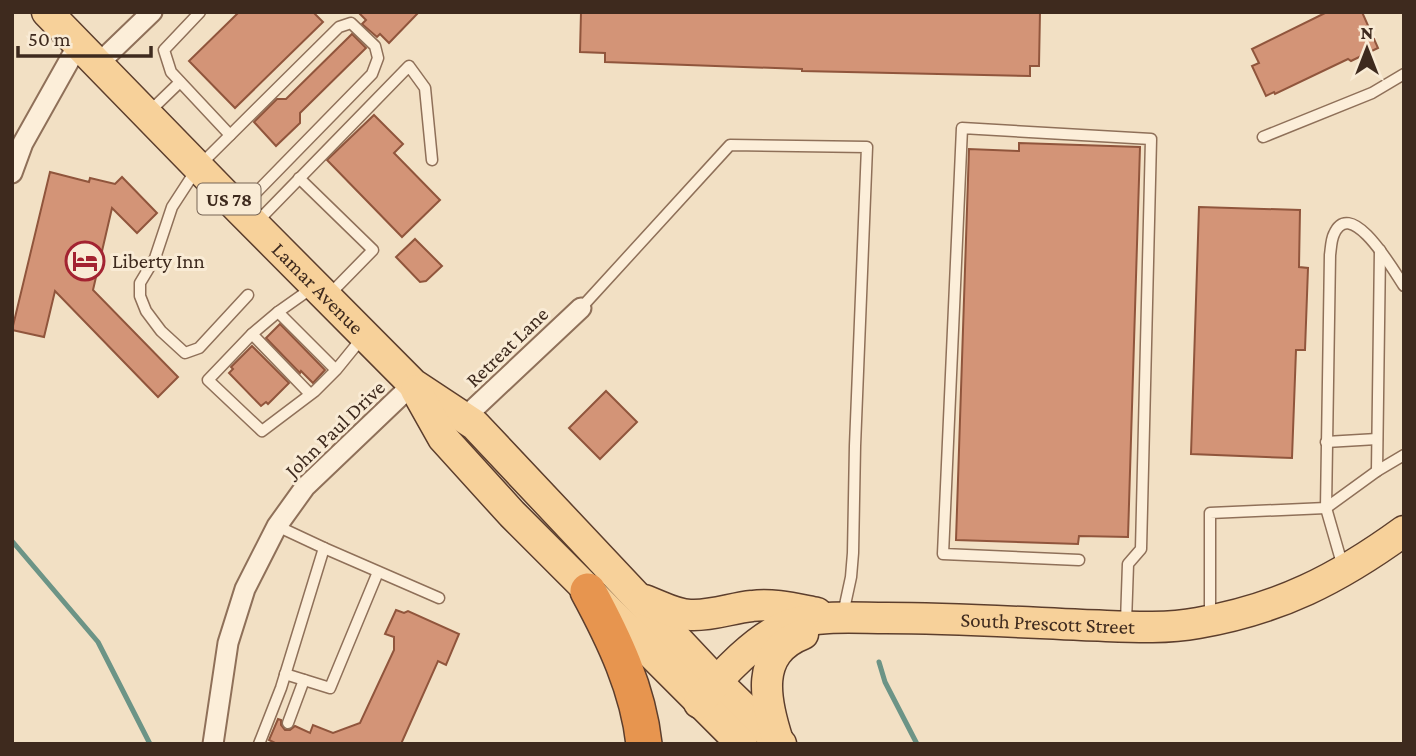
<svg xmlns="http://www.w3.org/2000/svg" width="1416" height="756" font-family="'Crimson Pro',serif">
  <style>
    .lines { fill: none; stroke-linecap: round; stroke-linejoin: round }
    .stream { stroke: #6c9486; stroke-width: 5 }
    .building { fill: #d39477; stroke: #90553c; stroke-width: 2 }
    .lane-casing { stroke: #8f7059; stroke-width: 13 }
    .street-casing { stroke: #8f7059; stroke-width: 23 }
    .primary-casing { stroke: #5c3e2d; stroke-width: 33 }
    .highway-casing { stroke: #5c3e2d; stroke-width: 38 }
    .lane { stroke: #fceed9; stroke-width: 10 }
    .street { stroke: #fceed9; stroke-width: 19 }
    .primary { stroke: #f7d19a; stroke-width: 30 }
    .highway { stroke: #e7954f; stroke-width: 35 }
    .labels { text-anchor: middle; stroke-width: 6; stroke-linejoin: round; paint-order: stroke }
    .shield { fill: #f9ebd5; stroke: #766455; stroke-width: 2 }
    .shield-label { font-size: 19px; font-weight: bold; fill: #3e2a1e }
    .poi-label { font-size: 21px; fill: #3e2a1e; stroke: #f9ebd5; text-anchor: start }
    .street-label { font-size: 21px; fill: #3e2a1e; stroke: #f9ebd5 }
  </style>
  <rect width="100%" height="100%" fill="#f2e0c4"/>
  <g class="lines">
    <g class="stream">
      <polyline points="12,541 98,642 150,744"/>
      <polyline points="879,662 885,682 917,744"/>
    </g>
  </g>
  <g class="building">
    <polygon points="239,12 313,12 323,22 235,108 189,61"/>
    <polygon points="358,12 419,12 389,43 380,34 377,37 362,24 366,20"/>
    <polygon points="581,12 1040,12 1039,66 1030,66 1030,76 802,71 802,69 605,62 605,53 580,52"/>
    <polygon points="1327,12 1362,12 1378,48 1351,61 1348,59 1275,94 1274,92 1266,96 1252,66 1259,63 1252,49"/>
    <polygon points="352,34 366,48 300,113 300,123 276,146 254,122 277,99 286,99"/>
    <polygon points="374,115 403,144 394,153 440,200 402,237 327,160"/>
    <polygon points="1019,143 1140,147 1128,537 1079,536 1078,544 956,540 969,149 1019,151"/>
    <polygon points="50,172 89,182 90,178 115,184 122,177 157,213 137,233 112,208 93,290 178,377 158,397 55,291 44,337 12,330"/>
    <polygon points="1199,207 1300,210 1299,267 1308,268 1305,350 1296,350 1292,458 1191,454"/>
    <polygon points="415,239 442,266 426,281 420,282 396,257"/>
    <polygon points="280,324 325,370 313,383 301,371 300,373 266,338"/>
    <polygon points="252,346 289,383 268,404 266,402 261,406 229,373 233,369 231,367"/>
    <polygon points="606,391 637,422 600,459 569,428"/>
    <polygon points="396,610 404,613 408,611 459,634 446,665 438,661 401,744 277,744 269,740 278,719 281,720 281,725 285,730 290,730 295,726 310,733 313,725 333,733 360,723 394,650 394,637 385,634"/>
  </g>
  <g class="lines">
    <defs>
      <g id="lane">
        <polyline points="200,12 164,50 171,72 230,135"/>
        <polyline points="150,111 180,82"/>
        <polyline points="1263,137 1372,93 1404,74"/>
        <polyline points="299,178 373,250 328,296"/>
        <polyline points="242,207 372,74 378,58 375,46 351,23 339,27 198,167 172,207 155,258 140,283 140,296 146,311 161,331 185,353 199,348 248,295"/>
        <polyline points="257,222 409,66 425,88 432,160"/>
        <polyline points="581,308 730,145 867,147 855,446 853,553 851,577 843,614"/>
        <polyline points="278,312 312,288"/>
        <polyline points="252,334 310,394"/>
        <polyline points="336,370 315,391 262,431 208,380 252,334 278,312 336,370 362,338"/>
        <polyline points="1326,442 1377,439"/>
        <polyline points="1377,471 1380,250"/>
        <polyline points="324,548 439,598"/>
        <polyline points="1079,560 943,554 962,128 1151,139 1141,549 1128,564 1126,622"/>
        <path d="M 1343,567 L 1326,508 L 1330,255 C 1331,248 1331,240 1334,234 C 1351,195 1395,273 1404,286"/>
        <polyline points="1210,618 1210,513 1326,508 1377,471 1404,455"/>
        <polyline points="285,674 330,688 378,572"/>
        <polyline points="288,723 304,680"/>
        <polyline points="259,744 281,688 324,548 277,526"/>
      </g>
      <g id="street">
        <polyline points="97,65 152,12"/>
        <polyline points="12,173 23,143 78,45"/>
        <polyline points="464,418 581,308"/>
        <polyline points="213,744 228,643 245,589 277,526 305,487 413,384"/>
      </g>
      <g id="primary">
        <path id="s1" d="M 47,12 L 240,210 L 413,384 L 475,425 L 716,681 L 781,744"/>
        <polyline points="416,390 443,438 512,514 742,744"/>
        <path d="M 644,600 C 659,605 675,615 691,615 C 712,616 732,608 752,606 C 773,603 796,609 817,613"/>
        <path id="s2" d="M 699,703 C 720,676 758,635 791,624 C 821,615 855,618 886,618 C 951,618 1016,622 1082,625 C 1120,626 1160,630 1198,623 C 1279,609 1338,579 1404,531"/>
        <path d="M 778,741 C 765,701 754,653 803,634"/>
      </g>
      <path id="highway" d="M 588,591 C 614,639 638,689 644,744"/>
    </defs>
    <use href="#lane" class="lane-casing"/>
    <use href="#street" class="street-casing"/>
    <use href="#primary" class="primary-casing"/>
    <use href="#highway" class="highway-casing"/>
    <use href="#lane" class="lane"/>
    <use href="#street" class="street"/>
    <use href="#primary" class="primary"/>
    <use href="#highway" class="highway"/>
  </g>
  <defs>
    <symbol id="hotel-ring" viewBox="-11 -11 22 22"><circle r="9.5" fill="#f9ebd5" stroke="#a32331" stroke-width="1.5"/><path d="M-6-4.5h1.5V1H6V5H4.5V3h-9V5H-6ZM-4 0a1.8 1.8 0 1 1 3.6 0ZM.5 0V-2.5h3Q6-2.5 6 0Z" fill="#a32331"/></symbol>
  </defs>
  <g fill-rule="evenodd">
    <use href="#hotel-ring" x="63" y="239" width="44" height="44"/>
  </g>
  <g class="labels">
    <rect class="shield" x="197.5" y="183.5" width="63" height="31" rx="5"/>
    <g class="shield-label">
      <text x="229" y="206">US 78</text>
    </g>
    <g class="poi-label">
      <text x="112" y="268">Liberty Inn</text>
    </g>
    <g class="street-label">
      <text dy="7" stroke="none"><textPath href="#s1" startOffset="387">Lamar Avenue</textPath></text>
      <text transform="translate(507 347) rotate(-44)" y="7">Retreat Lane</text>
      <text transform="translate(335 429) rotate(-44)" y="7">John Paul Drive</text>
      <text dy="7" stroke="none"><textPath href="#s2" startOffset="380">South Prescott Street</textPath></text>
    </g>
  </g>
  <rect width="1416" height="756" fill="none" stroke="#3e2a1e" stroke-width="28"/>
  <g transform="translate(1367 49)" stroke="#f9ebd5" stroke-width="5" paint-order="stroke">
  <path d="M0-5L12 26L0 18L-12 26Z" fill="#3e2a1e"/>
  <text y="-10" font-size="19" font-weight="bold" text-anchor="middle" fill="#3e2a1e">N</text>
  </g>
  <path d="M18 46v10h133v-10" fill="none" stroke="#3e2a1e" stroke-width="3.5"/>
  <text x="28" y="46" font-size="21" fill="#3e2a1e" stroke="#f9ebd5" stroke-width="5" paint-order="stroke">50 m</text>
</svg>
